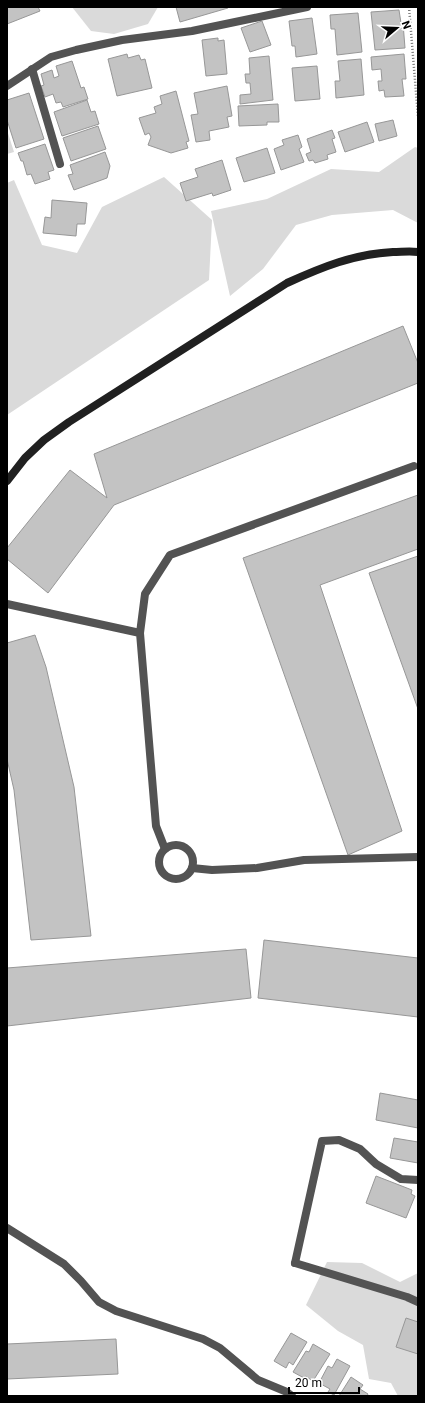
<svg xmlns="http://www.w3.org/2000/svg" width="425" height="1403" font-family="Roboto,sans-serif">
  <style>
    .green { fill: #dadada }
    .building { fill: #c3c3c3; stroke: #979797 }
    .lines { fill: none; stroke-linecap: round; stroke-linejoin: round }
    .path { stroke: #757575; stroke-width: 2.5; stroke-dasharray: 1 2; stroke-linecap: butt }
    .lane { stroke: #535353; stroke-width: 8 }
    .street { stroke: #535353; stroke-width: 8 }
    .secondary { stroke: #202020; stroke-width: 8 }
  </style>
  <rect width="100%" height="100%" fill="#fff"/>
  <g class="green">
    <polygon points="72,7 158,7 148,24 114,34 91,31"/>
    <polygon points="7,130 14,152 7,154"/>
    <polygon points="415,147 418,148 418,223 393,210 332,215 296,225 263,269 230,296 211,211 267,199 331,169 379,172"/>
    <polygon points="164,177 212,220 209,280 7,415 7,183 14,180 42,245 77,253 102,207"/>
    <polygon points="327,1262 362,1263 400,1282 418,1273 418,1396 398,1396 391,1383 369,1379 363,1345 338,1331 306,1305"/>
  </g>
  <g class="building">
    <polygon points="7,7 38,7 40,11 7,24"/>
    <polygon points="176,7 227,7 228,8 180,22"/>
    <polygon points="399,10 401,23 403,23 405,48 375,50 371,12"/>
    <polygon points="358,13 362,52 337,55 335,29 331,29 330,15"/>
    <polygon points="312,18 317,54 296,57 295,46 292,46 289,21"/>
    <polygon points="262,21 271,45 250,52 241,28"/>
    <polygon points="218,38 218,41 224,40 227,74 206,76 202,40"/>
    <polygon points="127,54 128,58 139,55 141,60 145,59 152,88 117,96 108,59"/>
    <polygon points="404,54 406,79 402,79 404,96 385,97 384,90 379,91 378,81 382,81 381,69 372,70 371,57"/>
    <polygon points="269,56 273,100 240,104 240,95 251,94 250,83 246,83 245,74 250,74 249,58"/>
    <polygon points="361,59 364,95 336,98 335,81 340,81 338,61"/>
    <polygon points="72,61 81,88 84,87 88,99 63,107 61,102 56,103 53,94 45,97 41,86 44,85 41,74 52,70 54,78 59,76 56,66"/>
    <polygon points="317,66 320,99 295,101 292,68"/>
    <polygon points="227,86 232,116 227,117 229,127 209,131 210,140 196,142 191,115 198,114 194,93"/>
    <polygon points="176,91 189,141 186,142 188,148 171,153 148,145 151,137 149,133 145,135 139,118 156,113 154,107 162,104 160,96"/>
    <polygon points="29,93 44,139 16,148 7,120 7,100"/>
    <polygon points="87,100 91,112 95,111 99,124 62,136 54,112"/>
    <polygon points="278,104 279,122 267,122 267,125 239,126 238,106"/>
    <polygon points="393,120 397,136 379,141 375,124"/>
    <polygon points="367,122 374,142 345,152 338,132"/>
    <polygon points="98,126 106,149 71,161 63,138"/>
    <polygon points="332,130 335,138 332,139 336,152 327,155 328,159 315,163 313,160 309,161 306,154 311,152 307,139"/>
    <polygon points="298,135 302,147 299,149 304,162 281,170 274,149 284,145 282,140"/>
    <polygon points="45,144 54,170 48,172 50,179 35,184 31,174 27,175 23,161 21,161 18,153"/>
    <polygon points="267,148 275,173 244,182 236,158"/>
    <polygon points="105,152 110,166 107,178 74,190 68,175 73,174 70,165"/>
    <polygon points="222,160 231,190 213,196 212,193 186,201 180,183 198,177 195,169"/>
    <polygon points="52,200 87,203 85,224 77,224 76,236 43,233 45,217 51,218"/>
    <polygon points="403,326 418,363 418,383 114,505 48,593 7,559 7,548 70,470 107,498 94,454"/>
    <polygon points="418,495 418,549 320,585 402,831 348,855 243,558"/>
    <polygon points="418,556 418,709 369,573"/>
    <polygon points="35,635 46,667 74,787 91,936 31,940 14,790 7,759 7,643"/>
    <polygon points="264,940 418,958 418,1017 258,998"/>
    <polygon points="246,949 251,998 7,1026 7,968"/>
    <polygon points="380,1093 418,1100 418,1128 376,1120"/>
    <polygon points="394,1138 418,1142 418,1163 390,1158"/>
    <polygon points="376,1176 412,1190 411,1194 415,1196 406,1218 366,1203"/>
    <polygon points="406,1318 418,1322 418,1354 396,1347"/>
    <polygon points="291,1333 307,1342 293,1365 289,1362 286,1368 274,1361"/>
    <polygon points="116,1339 118,1374 7,1379 7,1344"/>
    <polygon points="313,1344 330,1354 313,1381 305,1376 304,1378 293,1372 306,1351 309,1352"/>
    <polygon points="337,1359 350,1366 334,1395 328,1392 330,1389 319,1383 328,1366 332,1368"/>
    <polygon points="351,1377 363,1385 360,1389 368,1394 367,1396 339,1396"/>
  </g>
  <g class="lines">
    <polyline class="path" points="409,7 418,117"/>
    <g class="lane">
      <polyline points="7,604 140,633 156,826 165,849"/>
      <polyline points="140,633 145,594 170,555 414,466"/>
      <circle cx="176" cy="862" r="17"/>
      <polyline points="192,868 212,870 257,868 304,860 418,857"/>
      <polyline points="295,1263 322,1141 339,1140 360,1149 376,1164 401,1179 418,1180"/>
    </g>
    <g class="street">
      <polyline points="32,69 60,164"/>
      <polyline points="7,86 51,57 76,50 122,40 192,31 307,7"/>
      <polyline points="7,1228 64,1264 81,1281 99,1302 116,1311 203,1339 220,1348 258,1380 287,1392 292,1396"/>
      <polyline points="295,1263 407,1297 418,1302"/>
    </g>
    <path class="secondary" d="M 7,481 L 25,458 L 44,440 L 69,422 L 287,283 C 322,267 354,254 393,252 C 401,252 410,251 418,252"/>
  </g>
  <rect width="425" height="1403" fill="none" stroke="#000000" stroke-width="16"/>
  <g transform="translate(397 28) rotate(71)" stroke="#ffffff" stroke-width="3" paint-order="stroke">
  <path d="M0-3L7 15L0 10L-7 15Z" fill="#000000"/>
  <text y="-6" font-size="11" font-weight="bold" text-anchor="middle" fill="#000000">N</text>
  </g>
  <path d="M289 1387v6h70v-6" fill="none" stroke="#000000" stroke-width="2"/>
  <text x="295" y="1387" font-size="12" fill="#000000" stroke="#ffffff" stroke-width="3" paint-order="stroke">20 m</text>
</svg>
